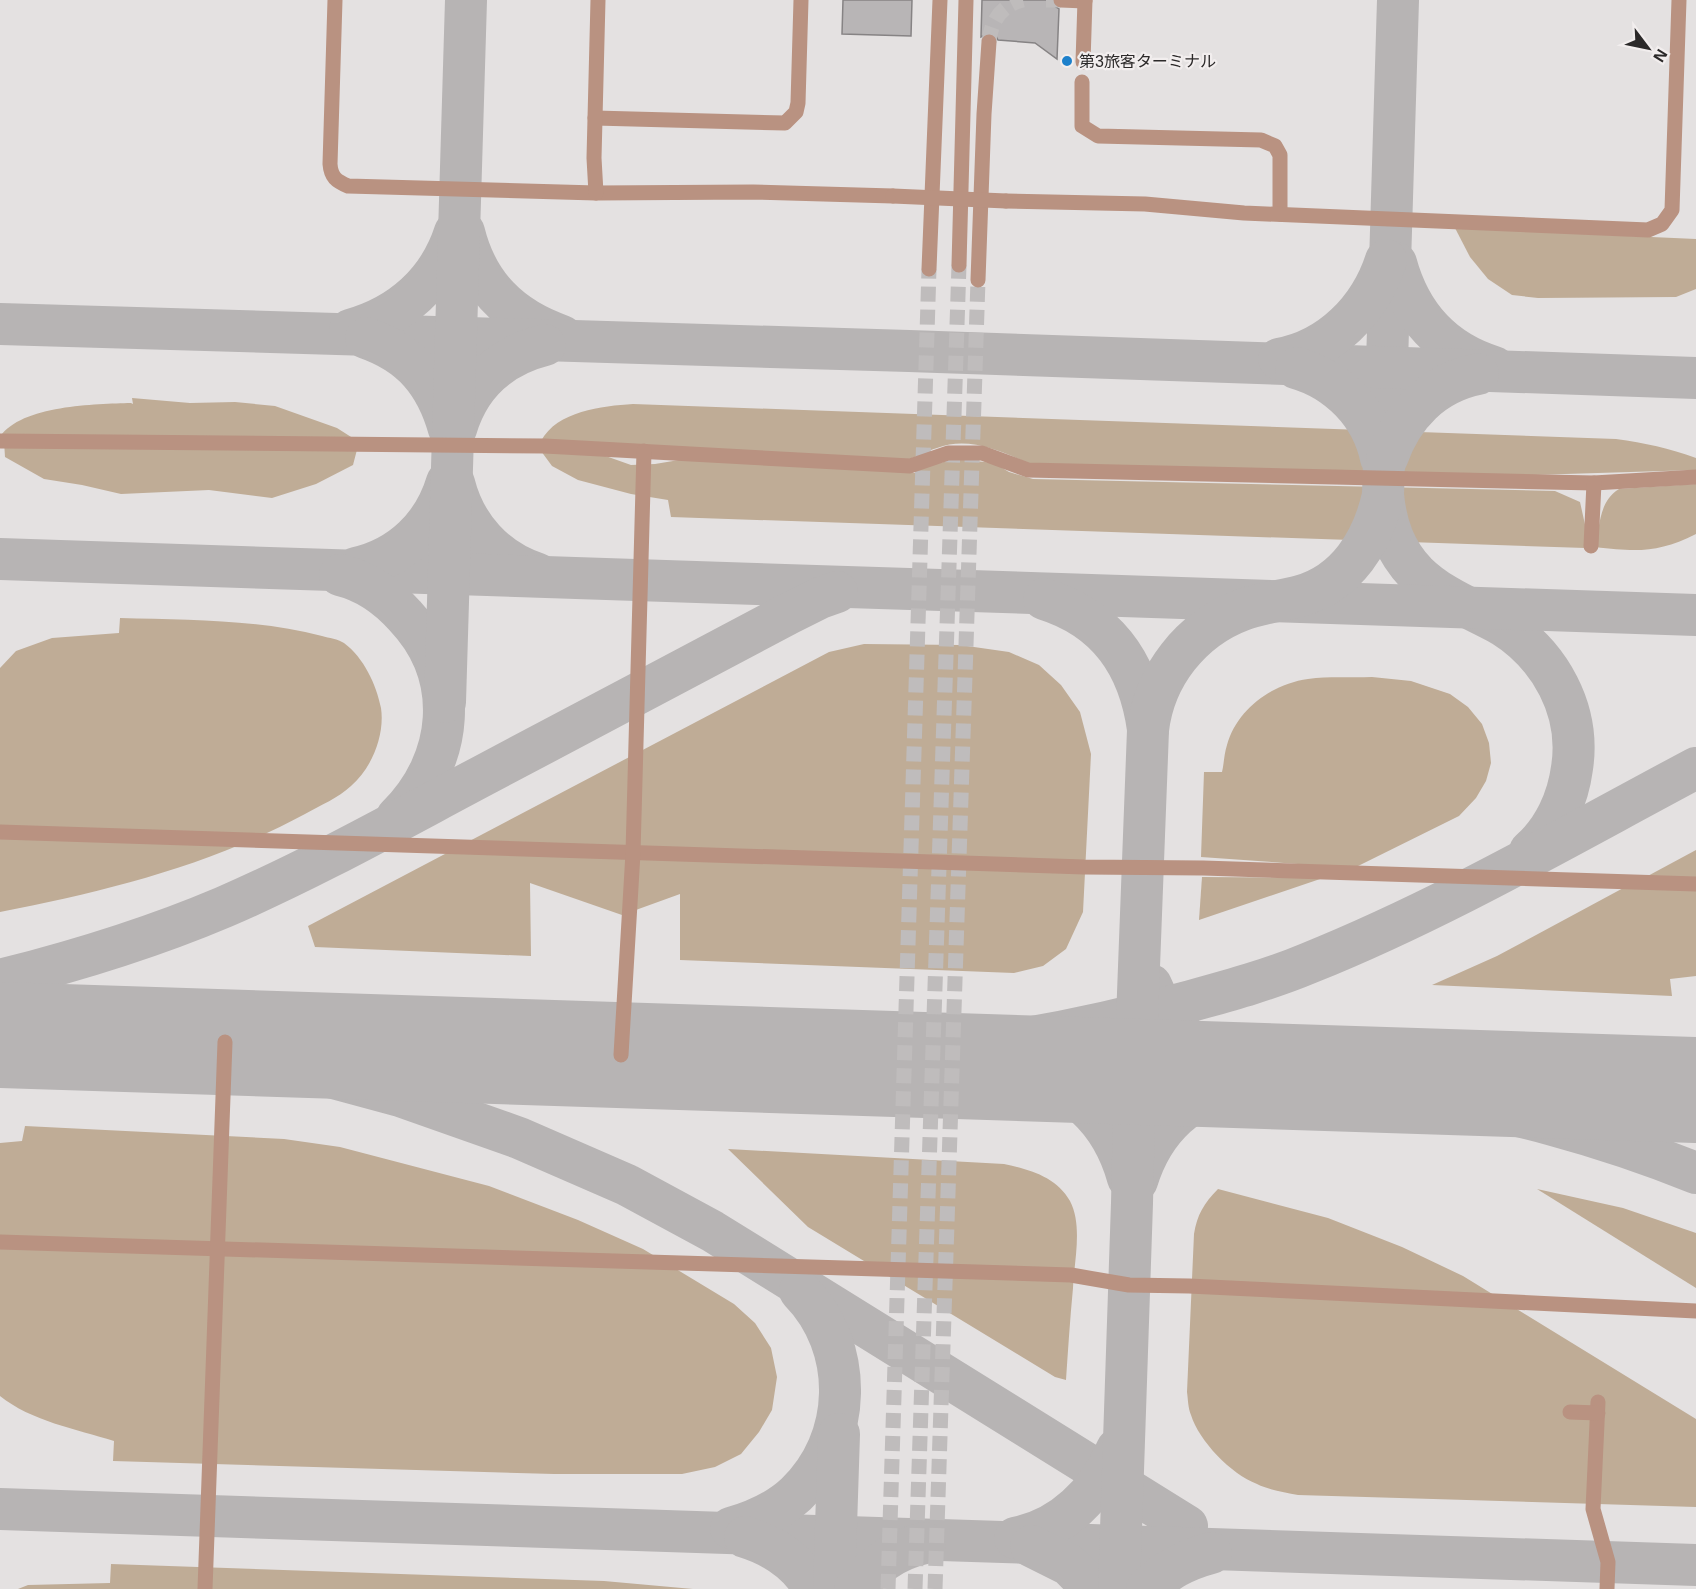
<svg xmlns="http://www.w3.org/2000/svg" width="1696" height="1589" font-family="Arial,'Noto Sans JP',sans-serif">
  <style>
    .green { fill: #bfac96 }
    .lines { fill: none; stroke-linecap: round; stroke-linejoin: round }
    .taxiway { stroke: #b7b4b4; stroke-width: 42 }
    .runway { stroke: #b7b4b4; stroke-width: 106 }
    .building { fill: #b8b5b6; stroke: #868384; stroke-width: 1.5 }
    .minor-tunnel { stroke: #bfbcbc; stroke-width: 15; stroke-dasharray: 15 8; stroke-linecap: butt }
    .minor { stroke: #b99281; stroke-width: 15 }
    .minor-bridge { stroke: #b99281; stroke-width: 15 }
    .poi-dot { fill: #1d80cb; stroke: #f2eeee; stroke-width: 2 }
    .labels { text-anchor: middle; stroke-width: 4.5; stroke-linejoin: round; paint-order: stroke }
    .poi-label { font-size: 16px; fill: #2b2929; stroke: #f2eeee; text-anchor: start }
  </style>
  <rect width="100%" height="100%" fill="#e4e1e1"/>
  <g class="green">
    <polygon points="1455,228 1696,239 1696,289 1676,297 1538,298 1512,295 1488,279 1470,257"/>
    <path d="M 132,398 L 190,403 L 235,402 L 275,406 L 337,428 L 359,442 L 353,465 L 316,484 L 272,498 L 209,490 L 121,494 L 82,485 L 44,479 L 5,457 L 4,441 L 0,437 C 21,405 96,404 131,403 L 133,404 Z"/>
    <path d="M 633,404 L 1616,439 C 1645,443 1669,448 1696,458 L 1696,470 L 1469,477 L 1027,463 C 1000,450 967,436 937,448 C 926,451 917,457 906,460 L 541,441 C 557,411 602,406 633,404 Z"/>
    <polygon points="541,451 600,454 631,465 655,464 691,458 915,473 923,467 956,459 994,463 1009,472 1033,479 1555,491 1580,502 1586,529 1585,548 671,517 668,500 631,494 578,480 552,466"/>
    <path d="M 1696,484 L 1696,534 C 1658,553 1637,552 1595,547 C 1600,526 1599,501 1619,489 Z"/>
    <path d="M 120,618 C 187,620 257,619 322,636 C 329,638 338,639 344,643 C 364,658 376,684 381,708 C 385,735 372,768 351,786 C 338,798 321,805 305,814 C 211,865 104,892 0,912 L 0,668 L 16,651 L 52,638 L 119,633 Z"/>
    <polygon points="864,644 960,645 1009,652 1039,665 1061,685 1080,712 1091,754 1083,912 1066,949 1043,966 1014,973 680,960 680,894 622,915 530,883 531,956 315,947 308,926 829,652"/>
    <path d="M 1372,677 L 1411,681 L 1450,694 L 1468,707 L 1482,724 L 1489,743 L 1491,763 L 1486,781 L 1476,798 L 1459,816 L 1354,868 L 1201,857 L 1204,772 L 1222,772 C 1224,764 1224,754 1227,745 C 1237,709 1272,684 1308,679 C 1329,676 1351,678 1372,677 Z"/>
    <polygon points="1696,850 1696,880 1644,878"/>
    <polygon points="1202,877 1323,878 1199,920"/>
    <polygon points="1627,886 1696,889 1696,976 1670,979 1672,996 1432,985 1497,956"/>
    <path d="M 25,1126 L 284,1139 L 340,1147 L 489,1186 L 578,1220 L 643,1249 L 734,1304 L 755,1323 L 771,1348 L 777,1377 L 772,1410 L 759,1432 L 741,1454 L 715,1467 L 682,1474 L 554,1474 L 113,1461 L 114,1441 C 76,1429 31,1421 0,1396 L 0,1143 L 22,1141 Z"/>
    <path d="M 728,1149 L 1004,1164 C 1029,1169 1057,1177 1070,1201 C 1083,1226 1074,1262 1073,1288 C 1070,1319 1068,1350 1066,1380 L 1055,1377 L 808,1227 Z"/>
    <path d="M 1218,1189 L 1328,1218 L 1402,1247 L 1463,1276 L 1696,1419 L 1696,1507 L 1298,1495 C 1284,1492 1269,1490 1257,1484 C 1231,1474 1199,1441 1191,1415 C 1188,1408 1188,1399 1187,1392 L 1194,1234 C 1197,1215 1204,1203 1218,1189 Z"/>
    <polygon points="1537,1189 1623,1208 1696,1233 1696,1288"/>
    <polygon points="111,1564 604,1581 693,1589 18,1589 28,1585 110,1583"/>
  </g>
  <g class="lines">
    <g class="taxiway">
      <path d="M 1398,0 L 1383,495 C 1386,526 1395,551 1416,573 C 1440,597 1473,609 1502,625 C 1550,655 1581,710 1572,768 C 1568,799 1554,830 1530,851"/>
      <path d="M 464,232 C 477,285 510,318 562,336"/>
      <path d="M 1396,263 C 1410,315 1442,351 1494,367"/>
      <polyline points="0,324 909,351 1696,378"/>
      <path d="M 350,330 C 401,316 439,282 455,232"/>
      <path d="M 366,338 C 412,354 436,383 449,429"/>
      <path d="M 1279,359 C 1330,350 1370,310 1386,260"/>
      <path d="M 1296,368 C 1338,380 1372,414 1381,458"/>
      <path d="M 456,429 C 469,384 501,356 545,345"/>
      <path d="M 1387,458 C 1402,415 1433,383 1478,374"/>
      <path d="M 454,483 C 465,527 495,560 538,574"/>
      <polyline points="0,559 1696,615"/>
      <path d="M 356,568 C 401,558 434,526 447,482"/>
      <path d="M 340,575 C 365,581 388,597 405,616 C 462,676 454,761 397,817"/>
      <path d="M 1044,599 C 1108,619 1139,665 1148,729"/>
      <polyline points="445,702 466,0"/>
      <path d="M 0,980 C 76,961 151,938 224,907 C 314,868 399,820 486,774 C 587,720 689,667 790,613 L 820,598 L 837,592"/>
      <path d="M 1151,985 C 1167,1026 1200,1057 1243,1069"/>
      <polyline points="0,1031 43,1036"/>
      <polyline points="153,1040 278,1063 400,1096 519,1138 627,1185 712,1231 1187,1526"/>
      <path d="M 773,1060 C 822,1057 871,1056 921,1052 C 1012,1044 1103,1025 1191,1001 C 1231,990 1271,979 1309,963 C 1441,910 1570,835 1696,768"/>
      <path d="M 1014,1068 C 1072,1086 1111,1117 1128,1178"/>
      <path d="M 1192,1074 C 1262,1080 1332,1084 1401,1094 C 1500,1107 1604,1136 1696,1173"/>
      <polyline points="1470,1083 1667,1069 1696,1064"/>
      <path d="M 1137,1181 C 1154,1125 1189,1099 1242,1079"/>
      <polyline points="0,1509 1696,1565"/>
      <path d="M 731,1528 C 755,1521 778,1511 796,1494 C 853,1440 855,1347 800,1291"/>
      <path d="M 745,1537 C 774,1546 799,1563 814,1589"/>
      <path d="M 1015,1538 C 1063,1529 1098,1493 1117,1449"/>
      <polyline points="1031,1546 1069,1565 1093,1589"/>
      <polyline points="834,1589 839,1434"/>
      <path d="M 855,1589 C 871,1566 897,1549 925,1543"/>
      <path d="M 1119,1589 L 1132,1203 L 1135,1072 L 1148,730 C 1154,676 1191,629 1242,610 C 1260,603 1281,601 1300,596 C 1347,583 1373,541 1383,495"/>
      <path d="M 1147,1589 C 1166,1570 1185,1560 1211,1553"/>
    </g>
    <polyline class="runway" points="0,1035 1696,1090"/>
  </g>
  <g class="building">
    <polygon points="843,0 912,0 911,36 842,34"/>
    <polygon points="982,0 1051,0 1053,5 1059,9 1057,59 1035,43 998,40 995,34 990,32 981,37"/>
  </g>
  <g class="lines">
    <g class="minor-tunnel">
      <polyline points="1046,0 1061,0"/>
      <path d="M 989,42 C 991,20 1002,5 1023,0"/>
      <polyline points="888,1589 929,269"/>
      <polyline points="915,1589 959,265"/>
      <polyline points="935,1589 978,280"/>
    </g>
    <g class="minor">
      <path d="M 335,0 L 330,164 C 331,177 336,181 348,186 L 596,193 L 753,192 L 893,196"/>
      <polyline points="1061,0 1085,1"/>
      <polyline points="1083,62 1085,0"/>
      <polyline points="1082,82 1082,126 1098,136 1261,140 1275,146 1280,155 1280,214"/>
      <polyline points="595,118 785,123 796,112 798,103 801,0"/>
      <polyline points="596,193 594,158 598,0"/>
      <polyline points="1006,201 1145,204 1244,213 1648,230 1662,224 1672,210 1679,0"/>
      <polyline points="959,265 966,0"/>
      <polyline points="929,269 940,0"/>
      <polyline points="978,280 984,114 989,42"/>
      <polyline points="0,441 545,446 910,466 948,453 982,453 1028,470 1594,483 1696,477"/>
      <polyline points="1591,546 1594,483"/>
      <polyline points="0,832 1084,867 1203,868 1696,884"/>
      <polyline points="621,1055 633,853 644,451"/>
      <polyline points="0,1242 1071,1275 1129,1285 1189,1286 1696,1311"/>
      <polyline points="1598,1402 1593,1509 1608,1562 1607,1589"/>
      <polyline points="1570,1412 1598,1413"/>
      <polyline points="205,1589 225,1042"/>
    </g>
    <polyline class="minor-bridge" points="893,196 1006,201"/>
  </g>
  <circle class="poi-dot" cx="1067" cy="61" r="6"/>
  <g class="labels">
    <g class="poi-label">
      <text x="1079" y="67">第3旅客ターミナル</text>
    </g>
  </g>
  <g transform="translate(1648 48) rotate(122)" stroke="#f2eeee" stroke-width="4.5" paint-order="stroke">
  <path d="M0-4.5L10 22L0 15L-10 22Z" fill="#2b2929"/>
  <text y="-9" font-size="16" font-weight="bold" text-anchor="middle" fill="#2b2929">N</text>
  </g>
</svg>
